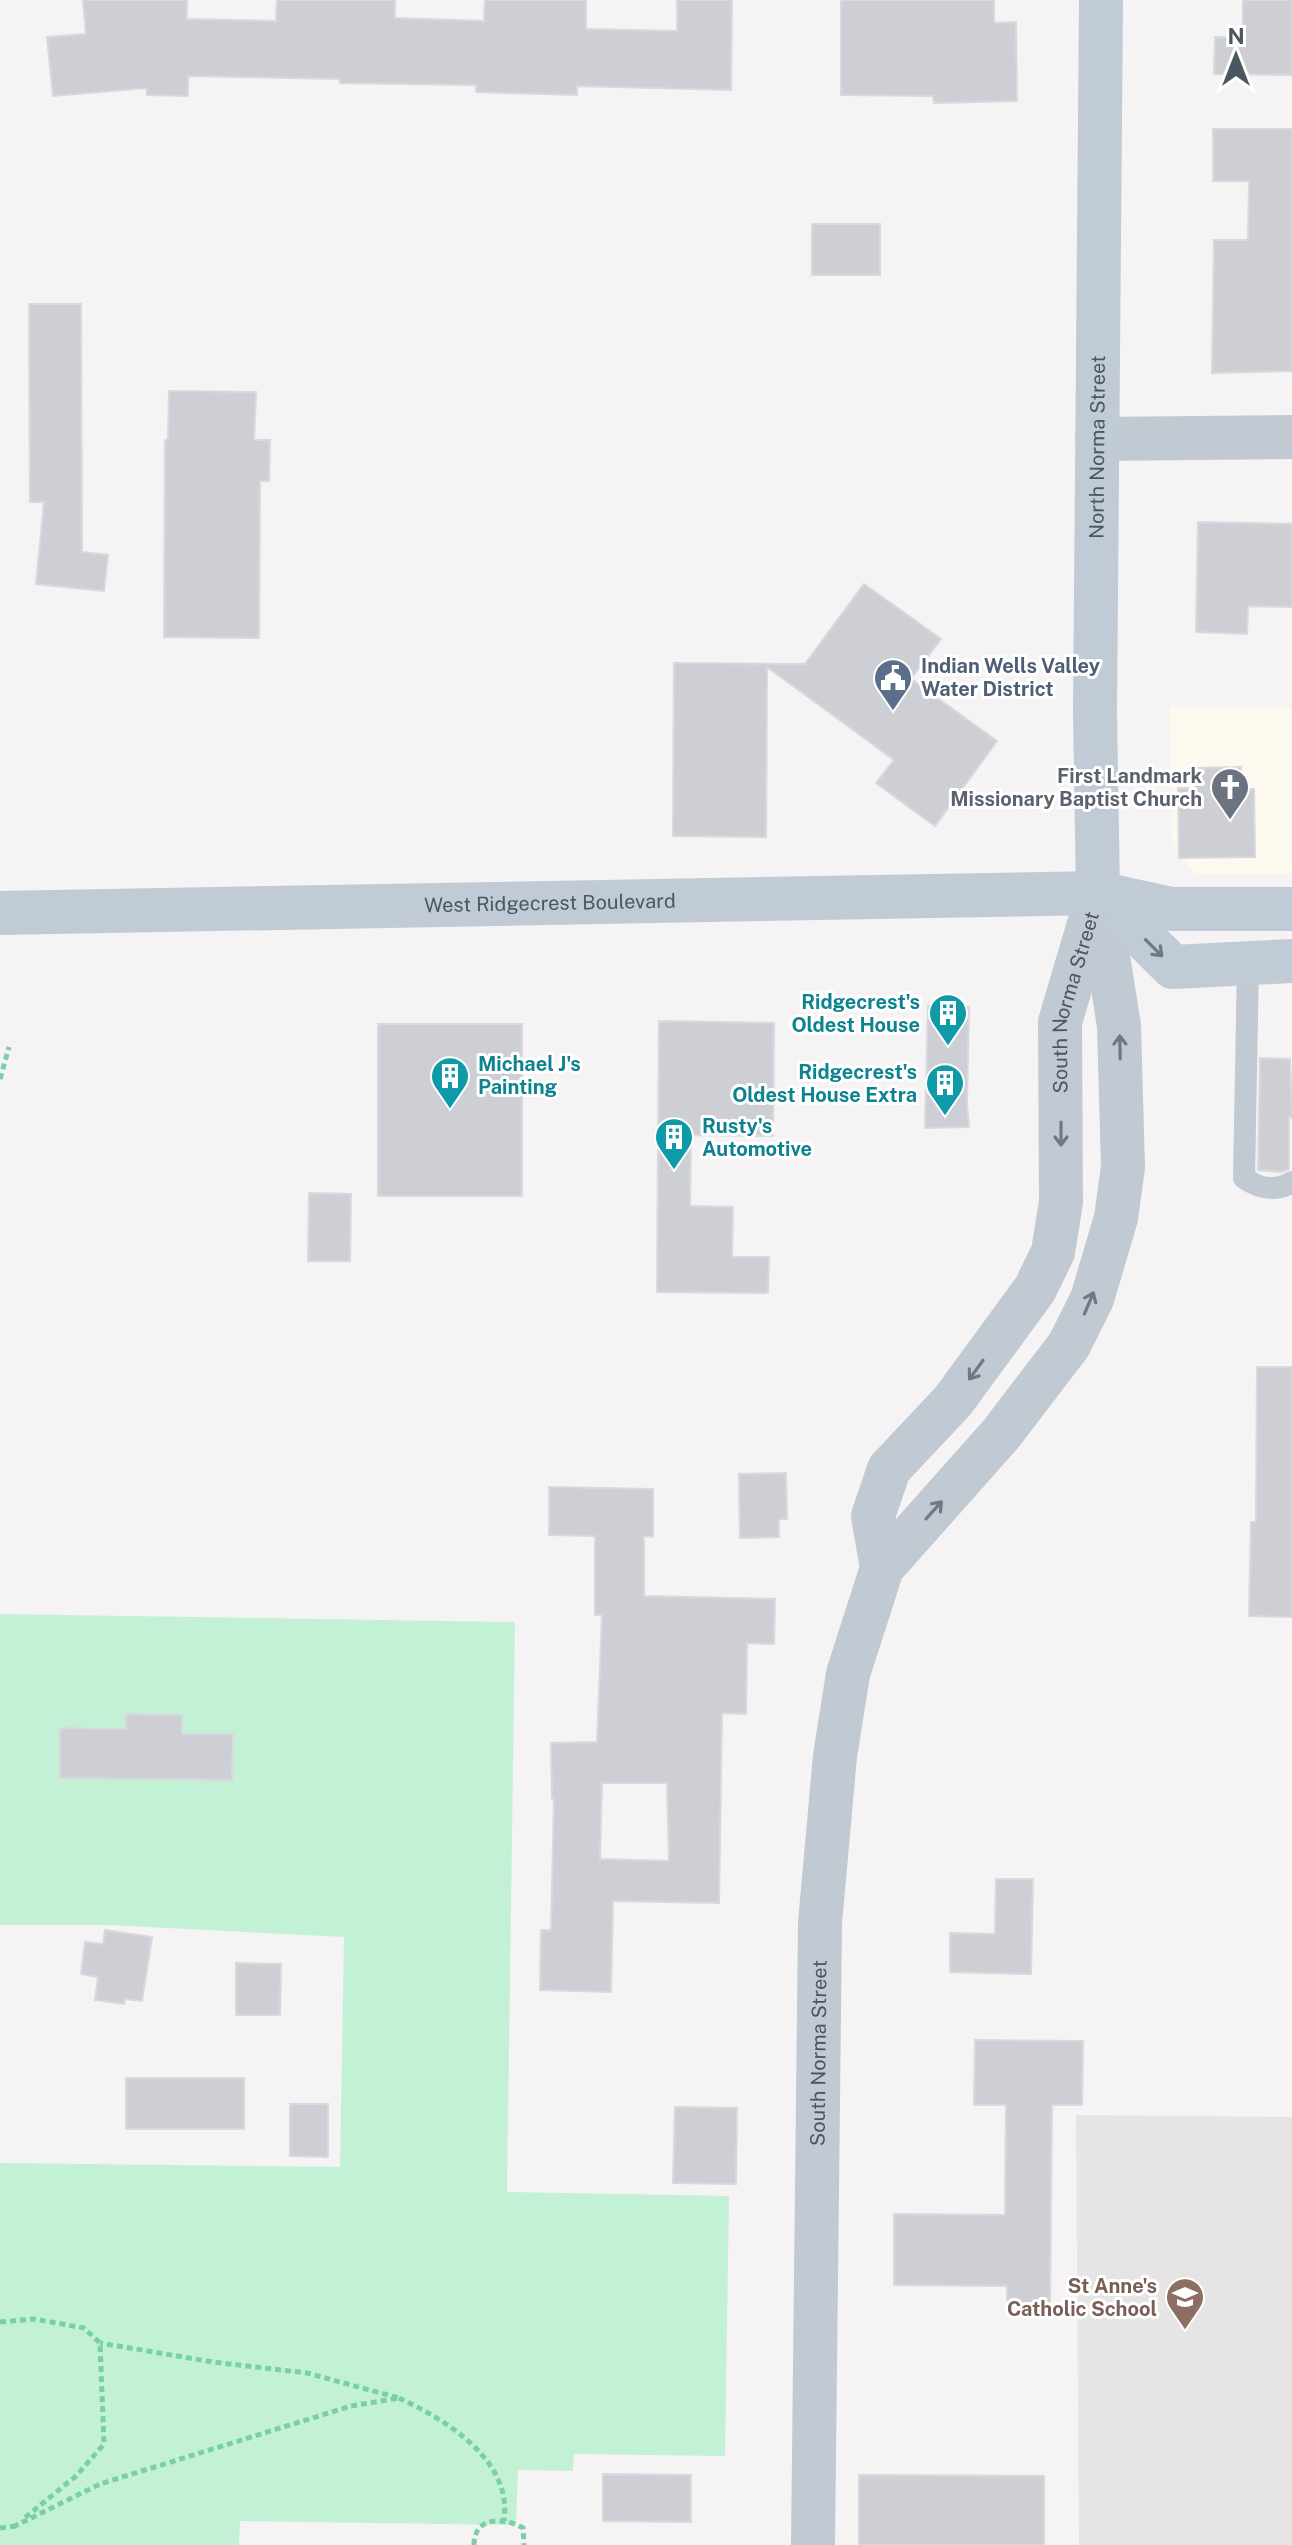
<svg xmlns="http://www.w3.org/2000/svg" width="1292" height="2545" font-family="'Public Sans',sans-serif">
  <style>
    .commercial { fill: #fdf9ef }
    .education { fill: #e6e4e5 }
    .green { fill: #c3f1d5 }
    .building { fill: #cdcfd5; stroke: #d7d9de; stroke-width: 2; fill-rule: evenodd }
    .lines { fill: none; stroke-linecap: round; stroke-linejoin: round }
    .path { stroke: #7ad0a6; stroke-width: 5; stroke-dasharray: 6 4; stroke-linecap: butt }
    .service { stroke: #c1cad2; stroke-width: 22 }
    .minor { stroke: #c1cad2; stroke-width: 44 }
    .tertiary { stroke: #c1cad2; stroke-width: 44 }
    .secondary { stroke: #c1cbd6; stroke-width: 44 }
    .oneway { stroke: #6e7984 }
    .oneway2 { stroke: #6e7983 }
    .labels { text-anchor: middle; stroke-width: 6; stroke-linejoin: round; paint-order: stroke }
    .street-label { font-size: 20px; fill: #4a5661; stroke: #fff }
    .service-label { font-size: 20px; font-weight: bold; fill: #4e5e75; stroke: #fff; text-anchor: start }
    .worship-label { font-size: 20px; font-weight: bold; fill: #5b616d; stroke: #fff; text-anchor: end }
    .culture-label { font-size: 20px; font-weight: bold; fill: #0d838f; stroke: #fff; text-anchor: end }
    .education-label { font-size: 20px; font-weight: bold; fill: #785e54; stroke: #fff; text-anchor: end }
  </style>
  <rect width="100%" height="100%" fill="#f5f3f3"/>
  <polygon class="commercial" points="1170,707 1292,707 1292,874 1195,874 1172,843"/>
  <polygon class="education" points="1076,2115 1292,2117 1292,2545 1079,2545"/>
  <polygon class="green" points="0,1614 515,1622 507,2192 729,2196 725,2456 574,2454 573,2471 518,2470 516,2525 240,2521 239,2545 0,2545 0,2163 340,2167 344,1937 108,1925 0,1925"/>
  <g class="building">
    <polygon points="83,0 187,0 187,19 276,21 277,0 395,0 395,18 484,21 485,0 586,0 586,29 677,31 677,0 732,0 731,90 577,86 577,95 476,92 476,85 340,83 340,79 188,76 188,96 147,95 147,88 53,96 47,37 86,34"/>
    <polygon points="841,0 994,0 994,23 1016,22 1017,101 934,103 933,96 841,95"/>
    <polygon points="1243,0 1292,0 1292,75 1214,74 1215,37 1243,38"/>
    <polygon points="1213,129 1292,129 1292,371 1212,373 1214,240 1248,240 1249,181 1213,181"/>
    <rect x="812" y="224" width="68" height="51"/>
    <polygon points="29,304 81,304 82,552 108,555 104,591 36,584 44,502 30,502"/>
    <polygon points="169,391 256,392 254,440 270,440 269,481 260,481 259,638 164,637 165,440 168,440"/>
    <polygon points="1198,522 1292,524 1292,607 1248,606 1247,634 1196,632"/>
    <polygon points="864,584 941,639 911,679 997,741 935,826 876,783 894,760 767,667 766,837 673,836 674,663 805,664"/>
    <polygon points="1241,767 1242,789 1254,789 1255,857 1179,858 1178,788 1195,788 1195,768"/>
    <polygon points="928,1006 969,1007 967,1104 969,1127 925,1128"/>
    <polygon points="659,1021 774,1023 773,1136 691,1135 690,1206 733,1207 732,1257 769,1257 768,1293 657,1292"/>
    <rect x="378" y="1024" width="144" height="172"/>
    <polygon points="1260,1058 1290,1059 1292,1118 1289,1117 1289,1169 1282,1172 1258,1170"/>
    <polygon points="309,1193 351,1194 350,1261 308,1261"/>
    <polygon points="1257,1367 1292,1367 1292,1617 1249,1616 1251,1522 1256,1522"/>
    <polygon points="786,1473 787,1519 779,1519 779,1537 740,1538 739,1474"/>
    <path d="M 549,1487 L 653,1489 L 653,1537 L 644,1536 L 644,1596 L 775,1599 L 774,1644 L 747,1643 L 746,1714 L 722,1713 L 719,1903 L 613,1901 L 611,1992 L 540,1990 L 541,1930 L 551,1930 L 554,1799 L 552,1799 L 551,1743 L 597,1742 L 602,1615 L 595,1615 L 595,1536 L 549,1535 ZM 602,1783 L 667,1783 L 669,1861 L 600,1859 Z"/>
    <polygon points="126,1714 182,1715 182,1734 233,1734 232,1780 60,1778 60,1728 126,1729"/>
    <polygon points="996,1879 1033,1879 1031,1974 950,1972 950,1933 995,1934"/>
    <polygon points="105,1930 152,1937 142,2001 125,1999 124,2004 95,2000 98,1977 81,1974 85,1942 103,1944"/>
    <polygon points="236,1963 281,1964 280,2015 236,2015"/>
    <polygon points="975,2040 1083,2041 1082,2105 1052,2105 1050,2304 1007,2303 1007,2286 894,2285 894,2214 1005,2215 1006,2105 974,2105"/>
    <rect x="126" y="2078" width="118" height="51"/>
    <polygon points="290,2104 328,2104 328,2157 290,2156"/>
    <polygon points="675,2107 737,2108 736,2184 673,2183"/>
    <polygon points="603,2474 691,2475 691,2522 603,2521"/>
    <polygon points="859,2475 1044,2476 1044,2545 859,2545"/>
  </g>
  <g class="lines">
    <g class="path">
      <polyline points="0,1079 9,1047"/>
      <polyline points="0,2322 34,2319 84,2328 100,2343 104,2444 76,2476 22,2520"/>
      <path d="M 399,2398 C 446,2420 513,2460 504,2521"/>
      <polyline points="13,2527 100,2484 351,2406 399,2398 307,2373 213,2362 100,2343"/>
      <polyline points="0,2528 15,2526"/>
      <path d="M 474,2545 C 474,2516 504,2517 523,2528 L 524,2545"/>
    </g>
    <path class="service" d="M 1248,964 L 1244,1178 C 1260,1189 1275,1192 1292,1182"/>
    <polyline class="minor" points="1097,439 1292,437"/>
    <g class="tertiary">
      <path id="s1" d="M 882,1568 L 873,1516 L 889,1469 L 953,1401 L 1035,1289 L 1053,1252 L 1061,1202 L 1060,1022 L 1095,904"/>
      <path id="s2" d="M 813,2545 L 820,1923 L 835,1756 L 848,1674 L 882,1568 L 1001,1434 L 1069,1345 L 1092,1299 L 1116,1218 L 1123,1167 L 1119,1026 L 1098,893"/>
    </g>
    <g class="secondary">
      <path id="s3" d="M 1098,893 L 1095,712 L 1101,0"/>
      <polyline points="1098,893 1173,967 1292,961"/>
      <path id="s4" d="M 0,913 L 1098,893 L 1171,909 L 1292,909"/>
    </g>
  </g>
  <defs><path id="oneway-shaft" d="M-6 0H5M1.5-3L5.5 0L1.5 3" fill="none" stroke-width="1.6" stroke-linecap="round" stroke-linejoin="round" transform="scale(2)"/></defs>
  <use class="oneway" href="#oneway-shaft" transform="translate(1154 948) rotate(45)"/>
  <g class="oneway2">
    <use href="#oneway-shaft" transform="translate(1120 1047) rotate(-91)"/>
    <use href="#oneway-shaft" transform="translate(1061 1134) rotate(90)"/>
    <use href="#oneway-shaft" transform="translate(1089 1303) rotate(-67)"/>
    <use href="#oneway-shaft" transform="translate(976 1370) rotate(126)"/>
    <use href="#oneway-shaft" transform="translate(934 1510) rotate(-48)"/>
  </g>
  <defs>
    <symbol id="civic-pin" viewBox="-11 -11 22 30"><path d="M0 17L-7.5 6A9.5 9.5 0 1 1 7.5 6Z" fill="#5c6f8a" stroke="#fff"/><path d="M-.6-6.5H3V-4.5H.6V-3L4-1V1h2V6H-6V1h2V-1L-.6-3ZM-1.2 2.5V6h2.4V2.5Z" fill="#fff"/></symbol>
    <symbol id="church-pin" viewBox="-11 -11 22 30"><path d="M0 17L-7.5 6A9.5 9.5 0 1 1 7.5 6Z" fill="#6b7280" stroke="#fff"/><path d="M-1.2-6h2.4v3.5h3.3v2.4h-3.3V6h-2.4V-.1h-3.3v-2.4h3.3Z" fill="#fff"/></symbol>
    <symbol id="building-pin" viewBox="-11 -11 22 30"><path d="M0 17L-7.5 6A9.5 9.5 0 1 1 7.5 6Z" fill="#0f9aa8" stroke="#fff"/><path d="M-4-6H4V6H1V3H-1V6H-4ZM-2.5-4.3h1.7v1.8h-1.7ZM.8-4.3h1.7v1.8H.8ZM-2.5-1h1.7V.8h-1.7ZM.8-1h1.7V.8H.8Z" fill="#fff"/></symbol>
    <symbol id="school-pin" viewBox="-11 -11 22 30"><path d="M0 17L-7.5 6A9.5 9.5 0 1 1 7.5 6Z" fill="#8d6e63" stroke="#fff"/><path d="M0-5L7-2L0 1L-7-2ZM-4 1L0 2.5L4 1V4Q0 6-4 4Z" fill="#fff"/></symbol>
  </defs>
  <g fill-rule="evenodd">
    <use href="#civic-pin" x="871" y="656" width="44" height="60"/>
    <use href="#church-pin" x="1208" y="765" width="44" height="60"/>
    <use href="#building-pin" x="926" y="991" width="44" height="60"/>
    <use href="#building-pin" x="428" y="1054" width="44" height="60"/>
    <use href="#building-pin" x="923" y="1061" width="44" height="60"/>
    <use href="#building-pin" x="652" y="1115" width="44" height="60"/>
    <use href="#school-pin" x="1163" y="2275" width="44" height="60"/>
  </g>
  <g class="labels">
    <g class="street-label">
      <text dy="7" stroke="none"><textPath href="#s3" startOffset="446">North Norma Street</textPath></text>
      <text dy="7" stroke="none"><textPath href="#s4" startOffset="550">West Ridgecrest Boulevard</textPath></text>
      <text dy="7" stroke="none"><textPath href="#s1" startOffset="628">South Norma Street</textPath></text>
      <text dy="7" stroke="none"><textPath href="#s2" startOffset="492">South Norma Street</textPath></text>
    </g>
    <g class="service-label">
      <text x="921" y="673">Indian Wells Valley<tspan x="921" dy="23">Water District</tspan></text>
    </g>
    <g class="worship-label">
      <text x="1202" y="783">First Landmark<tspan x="1202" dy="23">Missionary Baptist Church</tspan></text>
    </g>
    <g class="culture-label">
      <text x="920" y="1009">Ridgecrest's<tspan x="920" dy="23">Oldest House</tspan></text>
      <text x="478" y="1071" text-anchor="start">Michael J's<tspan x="478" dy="23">Painting</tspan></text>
      <text x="917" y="1079">Ridgecrest's<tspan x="917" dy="23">Oldest House Extra</tspan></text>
      <text x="702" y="1133" text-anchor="start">Rusty's<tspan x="702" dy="23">Automotive</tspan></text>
    </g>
    <g class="education-label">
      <text x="1157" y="2293">St Anne's<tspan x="1157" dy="23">Catholic School</tspan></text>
    </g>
  </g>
  <g transform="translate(1236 56)" stroke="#ffffff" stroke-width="6" paint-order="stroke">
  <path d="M0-6L14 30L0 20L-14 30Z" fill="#4a5661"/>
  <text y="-12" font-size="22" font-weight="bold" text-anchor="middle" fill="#4a5661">N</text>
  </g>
</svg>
